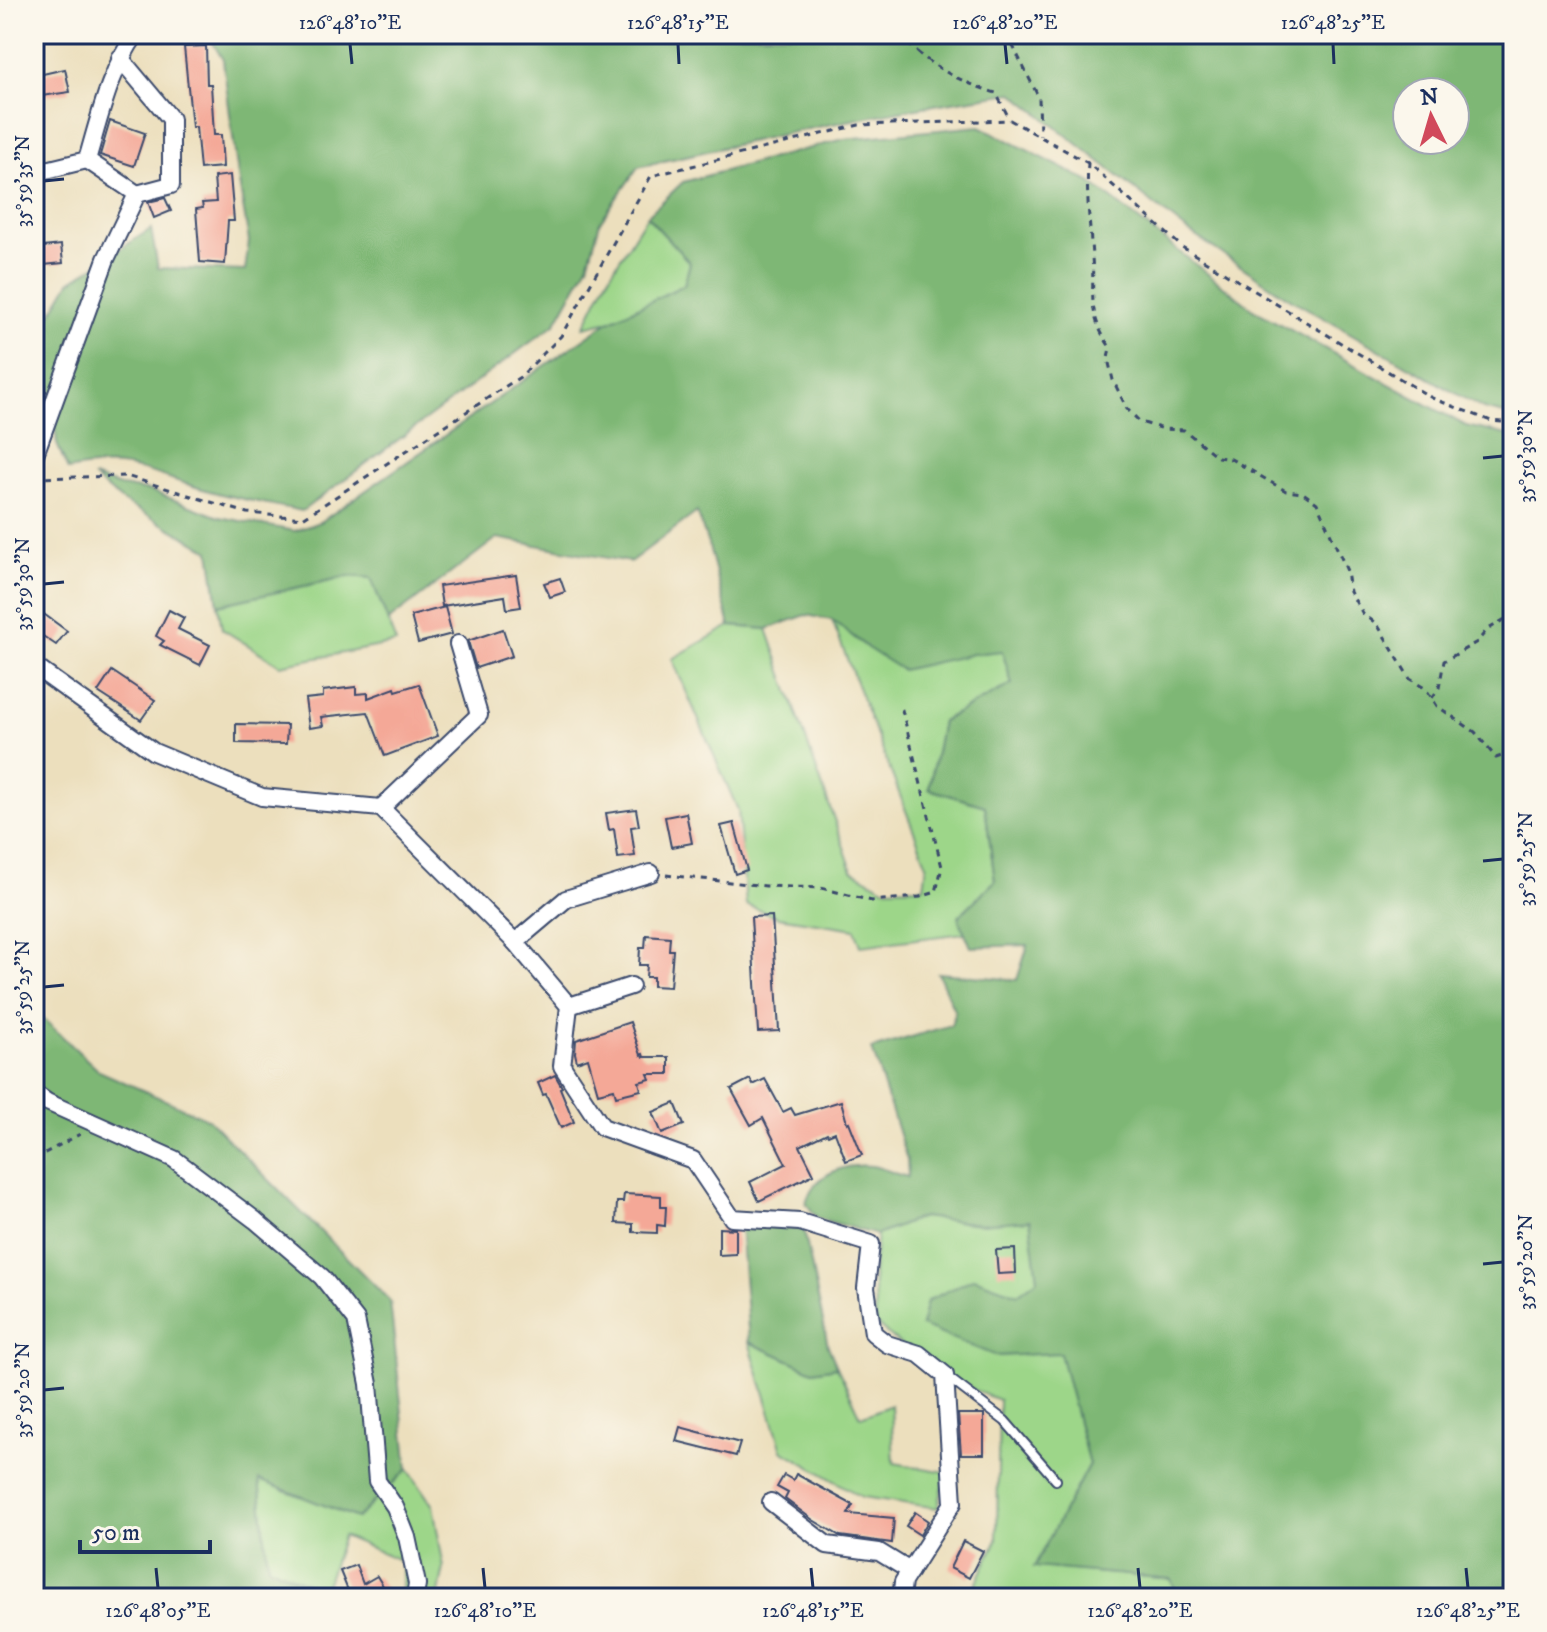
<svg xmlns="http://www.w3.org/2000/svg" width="1547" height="1632" font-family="'IM FELL DW Pica',serif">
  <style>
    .green { fill: #9dd689; stroke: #5c8274; stroke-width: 2 }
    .forest { fill: #7eb775; stroke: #4c736a; stroke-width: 2; fill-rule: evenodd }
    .building { fill: #f4a897 }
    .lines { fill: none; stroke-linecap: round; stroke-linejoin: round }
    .service-casing { stroke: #3a496c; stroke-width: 12 }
    .minor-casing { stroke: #3a496c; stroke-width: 20 }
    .path { stroke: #3a496c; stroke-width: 3; stroke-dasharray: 6 6; stroke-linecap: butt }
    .service { stroke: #fff; stroke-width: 8 }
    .minor { stroke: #fff; stroke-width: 16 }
    .ticks { fill: none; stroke: #1b2f5e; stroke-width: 3 }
    .neatline { fill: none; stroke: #1b2f5e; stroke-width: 3 }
    .ticks-label { font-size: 20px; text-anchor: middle; fill: #1b2f5e }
  </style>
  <rect width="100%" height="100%" fill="#fbf7ec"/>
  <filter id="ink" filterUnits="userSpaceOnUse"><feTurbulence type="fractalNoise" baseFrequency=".0125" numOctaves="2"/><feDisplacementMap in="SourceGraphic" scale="16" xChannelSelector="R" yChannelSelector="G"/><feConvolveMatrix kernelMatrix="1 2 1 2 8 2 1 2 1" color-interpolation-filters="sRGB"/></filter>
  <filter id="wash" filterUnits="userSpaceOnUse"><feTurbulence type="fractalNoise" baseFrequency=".006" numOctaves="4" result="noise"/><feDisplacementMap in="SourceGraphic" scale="32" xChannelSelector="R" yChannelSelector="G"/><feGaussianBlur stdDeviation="1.8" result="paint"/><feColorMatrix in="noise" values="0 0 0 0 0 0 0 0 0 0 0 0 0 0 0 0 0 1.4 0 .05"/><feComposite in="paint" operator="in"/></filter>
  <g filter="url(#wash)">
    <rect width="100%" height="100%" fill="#ecdfbd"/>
    <g class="green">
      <polygon points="647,216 690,263 684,285 609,321 584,327 608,278"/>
      <polygon points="349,576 371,578 396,643 280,665 222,629 218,605"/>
      <polygon points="832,620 869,649 973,654 1002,650 1012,684 942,721 929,789 985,806 995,881 958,917 965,933 861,946 855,929 778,917 746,905 738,810 672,659 730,626 767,629 852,870 884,888 924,887 927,865"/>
      <path d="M 922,1217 L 975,1223 L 1030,1219 L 1039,1279 L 1018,1294 L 996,1356 L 1060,1352 L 1089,1464 L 1035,1567 L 1172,1579 L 1179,1598 L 945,1598 L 973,1590 L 997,1540 L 999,1400 C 957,1386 909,1354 876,1324 L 873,1272 L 877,1235 Z"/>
      <polygon points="749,1342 813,1371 837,1367 861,1417 891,1405 894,1463 946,1472 938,1508 862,1497 782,1450"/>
      <polygon points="408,1469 433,1506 444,1568 438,1598 402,1598 402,1561 343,1536 324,1591 268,1566 259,1479 357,1518"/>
    </g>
    <g class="forest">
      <path d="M 208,34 L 1513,34 L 1513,416 L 1483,409 L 1287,297 L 1185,229 L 1013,93 C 887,110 762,138 638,167 L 600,222 L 588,265 L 555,324 L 302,511 C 274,505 245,500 217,493 C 157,478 134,456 68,470 L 57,444 L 44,326 L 70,282 L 151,229 L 158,268 L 245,271 L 249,241 L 238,176 L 223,60 ZM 1407,92 L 1455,92 L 1455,140 L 1407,140 Z"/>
      <path d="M 980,126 L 1090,182 L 1254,310 L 1466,426 L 1513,436 L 1513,1598 L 1179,1598 L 1171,1579 L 1034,1567 L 1089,1464 L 1060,1353 L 996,1356 L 921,1326 L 927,1301 L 974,1278 L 1018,1294 L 1038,1279 L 1030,1220 L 980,1224 L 922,1217 L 877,1235 L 817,1218 L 806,1203 C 814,1174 844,1163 872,1166 C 884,1168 897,1175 908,1177 L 907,1160 L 872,1049 L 951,1025 L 955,1012 L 938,973 L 1017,980 L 1028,945 L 971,947 L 958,917 L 995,881 L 985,806 L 929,789 L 942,721 L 1012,684 L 1002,651 L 973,654 L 902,670 L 869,649 L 832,620 L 806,615 L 767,629 L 730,626 L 710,550 L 697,512 L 630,562 L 497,538 L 388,621 L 371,578 L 349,576 L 218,605 L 210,551 L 122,501 L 93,477 L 120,486 L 151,491 L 219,517 L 295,531 L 322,521 L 609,321 L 684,285 L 690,263 L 647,216 L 683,182 L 844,139 Z"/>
      <polygon points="34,1010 99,1071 208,1119 390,1301 408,1469 357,1518 259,1480 268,1566 324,1591 326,1598 34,1598"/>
      <polygon points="740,1224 804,1230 828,1346 837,1367 813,1371 749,1342"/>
    </g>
    <g id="blocks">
      <g class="building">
        <polygon points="206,46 207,84 211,84 214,135 221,135 223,167 200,169 196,127 192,127 184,47"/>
        <polygon points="65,69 70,92 34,97 34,76"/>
        <polygon points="110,121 145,133 134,166 100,155"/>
        <polygon points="230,175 234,221 228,221 225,264 200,262 196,209 203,208 202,203 216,202 214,177"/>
        <polygon points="165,198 171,211 154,218 148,202"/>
        <polygon points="61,245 63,263 34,266 34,248"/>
        <polygon points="34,385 46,391 34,425"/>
        <polygon points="516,575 521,607 507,609 505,596 442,606 439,586"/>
        <polygon points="560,578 565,592 550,597 544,583"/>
        <polygon points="445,607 452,634 418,643 411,616"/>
        <polygon points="169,610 184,618 178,629 210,645 200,665 160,645 164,641 156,636"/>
        <polygon points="41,612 67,631 56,645 34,630 34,622"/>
        <polygon points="503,629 512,656 476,668 468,641"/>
        <polygon points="112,671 155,700 141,720 98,692"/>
        <polygon points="419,684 438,736 385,756 368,712 321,717 323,726 309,728 305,699 323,697 323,691 356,687 356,694 368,693 368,698 395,688 396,691"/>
        <polygon points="236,724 287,725 286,744 236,743"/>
        <polygon points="636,809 639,826 631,827 635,856 618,858 614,829 609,830 606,813"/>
        <polygon points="686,813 692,843 671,847 665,817"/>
        <polygon points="734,823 747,870 735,874 721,826"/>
        <polygon points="772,916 779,1031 758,1032 751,917"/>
        <polygon points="646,935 670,937 669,950 673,950 670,987 653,986 653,977 646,977 647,965 639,965 640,948 645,948"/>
        <polygon points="630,1022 641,1055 643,1054 644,1057 669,1057 669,1074 648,1074 650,1079 639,1082 641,1090 616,1096 614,1089 598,1093 588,1058 577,1062 575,1053 576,1040"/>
        <polygon points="555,1075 562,1087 560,1088 574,1122 561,1128 546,1094 543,1095 538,1083"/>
        <polygon points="750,1079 753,1085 765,1079 783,1112 791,1108 795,1115 841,1101 847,1123 849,1122 862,1155 846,1161 835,1132 828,1135 827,1133 800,1146 814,1174 759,1201 750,1182 786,1164 763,1118 751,1125 731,1089"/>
        <polygon points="675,1103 684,1125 662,1134 653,1112"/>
        <polygon points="624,1194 661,1196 661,1207 666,1207 665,1226 657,1225 657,1233 633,1232 633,1224 616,1223 617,1202 623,1202"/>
        <polygon points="719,1228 736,1229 736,1254 719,1255"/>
        <polygon points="1015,1249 1016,1273 998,1274 996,1250"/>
        <polygon points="958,1414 984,1414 984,1454 961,1454"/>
        <polygon points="680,1427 740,1443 736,1456 676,1441"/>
        <polygon points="796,1474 853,1505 848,1514 894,1518 892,1543 840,1536 813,1520 785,1499 788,1493 777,1487 784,1475 793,1480"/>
        <polygon points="915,1512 928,1521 920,1535 906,1526"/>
        <polygon points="963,1541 983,1551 969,1578 950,1568"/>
        <polygon points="356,1565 363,1584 377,1576 386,1591 374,1598 340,1598 349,1593 340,1571"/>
      </g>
    </g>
  </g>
  <g filter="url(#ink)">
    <use href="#blocks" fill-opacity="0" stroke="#3a496c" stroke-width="2"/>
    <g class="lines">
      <defs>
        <polyline id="service" points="946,1376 1005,1421 1056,1480"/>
        <g id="minor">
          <polyline points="120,58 171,119 171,185 137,194"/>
          <path d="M 34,173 L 87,160 C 100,116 109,72 136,34"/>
          <polyline points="34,457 106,259 137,194 87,160"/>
          <polyline points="34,666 154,752 262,797 381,808 515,942 569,1006 562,1066 602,1127 693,1160 732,1218 800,1222 871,1244 866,1288 873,1333 887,1344 919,1354 945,1375 953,1503 903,1582 901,1598"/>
          <polyline points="381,808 479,715 458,644"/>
          <polyline points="515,942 566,899 651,873"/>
          <polyline points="569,1006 631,986"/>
          <polyline points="34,1093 47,1102 174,1159 255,1220 322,1277 356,1320 369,1384 377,1481 395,1507 407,1537 417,1584 415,1598"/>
          <polyline points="771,1502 827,1545 879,1552 910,1571"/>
        </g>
      </defs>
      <use href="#service" class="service-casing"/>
      <use href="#minor" class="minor-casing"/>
      <g class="path">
        <path d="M 900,34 C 924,64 960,82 996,93 L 1010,120"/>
        <polyline points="1007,34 1039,98 1040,136"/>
        <path d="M 1088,163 C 1086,198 1090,223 1092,257 C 1095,296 1086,312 1110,347 L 1108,359 L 1113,380 L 1127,409 L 1140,422 L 1164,429 L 1184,430 L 1218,457 L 1231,459 L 1286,491 L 1303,493 L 1317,503 L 1347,571 L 1350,592 L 1363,614 L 1377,624 L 1410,679 L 1426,689 L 1437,706 L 1475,732 L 1496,758 L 1513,752"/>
        <polyline points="34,478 126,476 247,513 303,518 520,377 561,336 651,176 859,125 1010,120 1088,163 1182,247 1432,398 1491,421 1513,423"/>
        <polyline points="1432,698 1439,688 1444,661 1477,642 1487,630 1513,614"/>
        <polyline points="666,875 766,886 821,888 872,901 920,897 936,892 942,867 901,706"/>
        <polyline points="34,1159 80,1134"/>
      </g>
      <use href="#service" class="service"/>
      <use href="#minor" class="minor"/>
    </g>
  </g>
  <path class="ticks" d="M 350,44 L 352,64M 678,44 L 679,64M 1005,44 L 1007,64M 1333,44 L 1334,64M 44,181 L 64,179M 1483,458 L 1503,456M 44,584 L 64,582M 1483,861 L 1503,859M 44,987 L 64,985M 1483,1264 L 1503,1262M 44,1390 L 64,1388M 156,1568 L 158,1588M 483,1568 L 485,1588M 811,1568 L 813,1588M 1138,1568 L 1140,1588M 1466,1568 L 1468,1588"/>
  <rect width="1547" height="1632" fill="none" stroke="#fbf7ec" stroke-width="88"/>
  <g transform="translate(1431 116) rotate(355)"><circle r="38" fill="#fbf7ec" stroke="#a1a7b3" stroke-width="2"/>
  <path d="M0-6L14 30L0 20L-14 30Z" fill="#d1495b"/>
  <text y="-12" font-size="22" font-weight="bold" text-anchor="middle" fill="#1b2f5e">N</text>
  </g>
  <path d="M80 1540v12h130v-12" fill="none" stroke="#1b2f5e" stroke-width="4"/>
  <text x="92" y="1540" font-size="24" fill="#1b2f5e" stroke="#fbf7ec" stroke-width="6" paint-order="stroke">50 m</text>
  <rect x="44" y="44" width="1459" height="1544" class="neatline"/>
  <g class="ticks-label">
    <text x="350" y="29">126°48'10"E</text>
    <text x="678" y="29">126°48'15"E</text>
    <text x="1005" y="29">126°48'20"E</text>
    <text x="1333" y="29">126°48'25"E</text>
    <text transform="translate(22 181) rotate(-90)" y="7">35°59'35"N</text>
    <text transform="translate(1525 456) rotate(-90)" y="7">35°59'30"N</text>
    <text transform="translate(22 584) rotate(-90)" y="7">35°59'30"N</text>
    <text transform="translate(1525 859) rotate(-90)" y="7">35°59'25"N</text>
    <text transform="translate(22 987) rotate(-90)" y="7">35°59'25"N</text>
    <text transform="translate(1525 1262) rotate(-90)" y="7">35°59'20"N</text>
    <text transform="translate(22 1390) rotate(-90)" y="7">35°59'20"N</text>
    <text x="158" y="1617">126°48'05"E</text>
    <text x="485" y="1617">126°48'10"E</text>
    <text x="813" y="1617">126°48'15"E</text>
    <text x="1140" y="1617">126°48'20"E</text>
    <text x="1468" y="1617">126°48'25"E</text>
  </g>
</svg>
